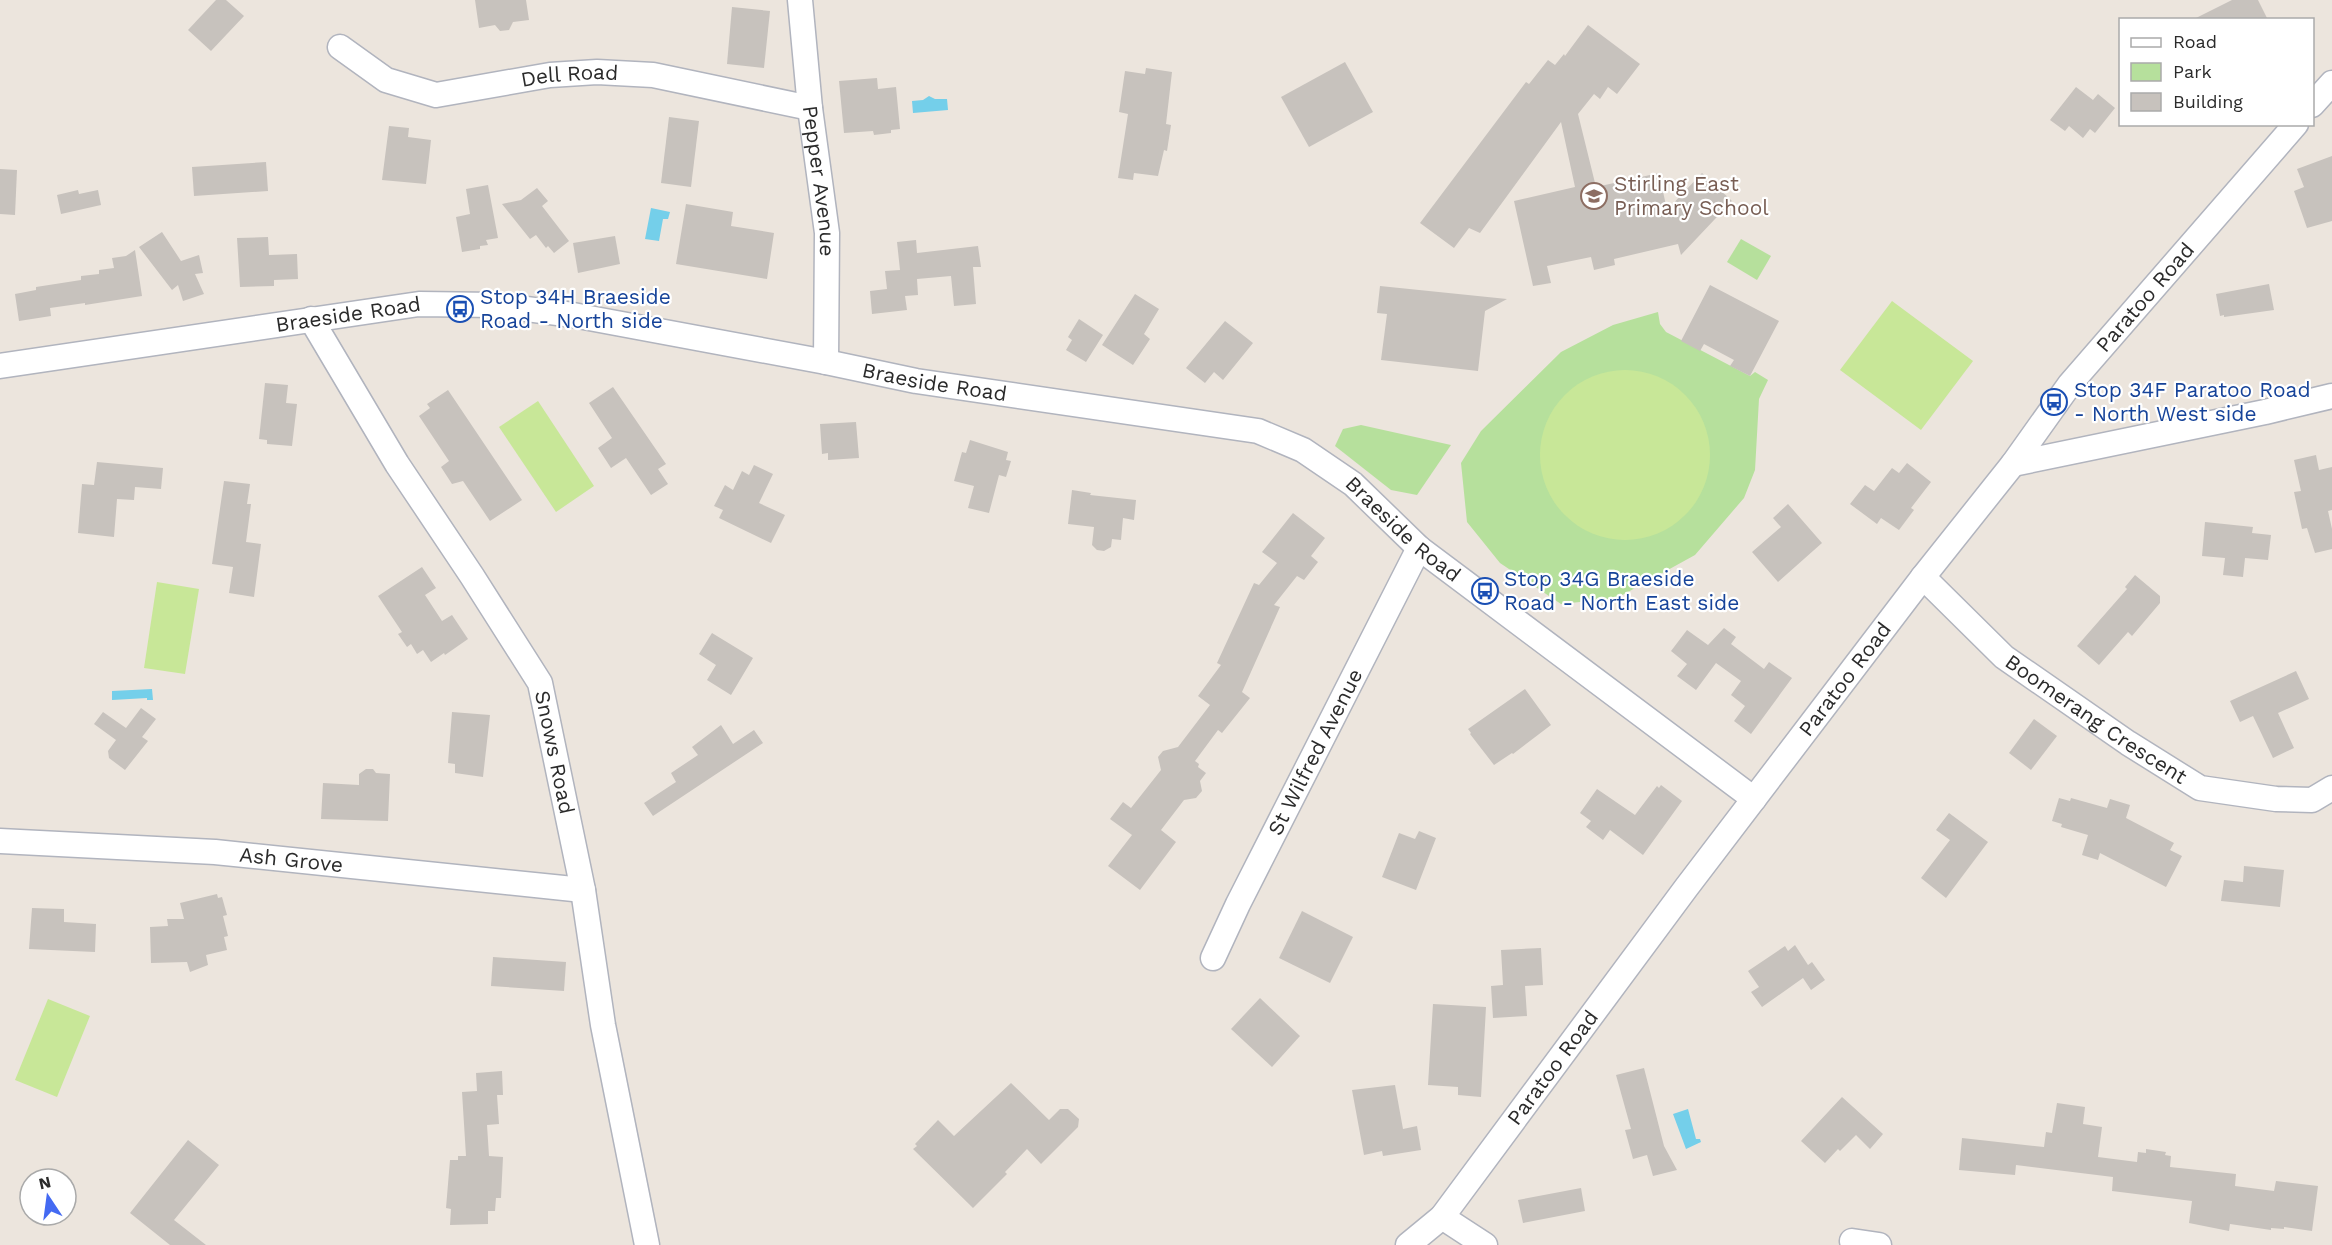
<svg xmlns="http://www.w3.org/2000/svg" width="2332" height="1245" font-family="'Work Sans',sans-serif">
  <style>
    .green { fill: #b6e09c }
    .pitch { fill: #c8e798 }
    .water { fill: #74cfea }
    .building { fill: #c7c2bd }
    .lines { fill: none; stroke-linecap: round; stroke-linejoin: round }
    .minor-casing { stroke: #b1b4be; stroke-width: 27 }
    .minor { stroke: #fff; stroke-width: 24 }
    .labels { text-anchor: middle; stroke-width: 4.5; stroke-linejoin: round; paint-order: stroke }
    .street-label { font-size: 21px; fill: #2b2b2b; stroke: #fff }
    .education-label { font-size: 21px; fill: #785e54; stroke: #fff; text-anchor: start }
    .transit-label { font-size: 21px; fill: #164399; stroke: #fff; text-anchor: start }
  </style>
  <rect width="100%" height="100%" fill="#ece5dd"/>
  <g class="green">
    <polygon points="1741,239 1771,256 1757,280 1727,262"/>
    <polygon points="1658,312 1660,324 1666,332 1750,376 1755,372 1768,380 1759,399 1755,470 1744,498 1695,555 1617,598 1561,604 1500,563 1467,522 1461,463 1481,431 1561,352 1613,325"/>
    <polygon points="1361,425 1451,445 1417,495 1391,490 1335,446 1343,429"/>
  </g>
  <g class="pitch">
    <polygon points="1892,301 1973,361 1921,430 1840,370"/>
    <circle cx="1625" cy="455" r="85"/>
    <polygon points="538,401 594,486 556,512 499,427"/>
    <polygon points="157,582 199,589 185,674 144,668"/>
    <polygon points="48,999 90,1016 57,1097 15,1080"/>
  </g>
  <g class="water">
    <polygon points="929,96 935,99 947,99 948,110 913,113 912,101 923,100"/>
    <polygon points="651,208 670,212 668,219 663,219 659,241 645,239"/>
    <polygon points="152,689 153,700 147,700 147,698 112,700 112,691"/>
    <polygon points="1688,1109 1696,1139 1700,1139 1701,1142 1686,1149 1673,1114"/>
  </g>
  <g class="building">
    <polygon points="216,0 226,0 244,16 211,51 188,30"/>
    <polygon points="475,0 526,0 529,20 513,22 509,30 500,31 495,25 479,28"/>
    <polygon points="2232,0 2258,0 2268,20 2192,20"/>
    <polygon points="732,7 770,11 764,68 727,64"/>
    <polygon points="1588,25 1640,64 1617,94 1608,87 1600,99 1594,94 1578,114 1596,187 1659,173 1667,210 1702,173 1732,201 1681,255 1678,244 1614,259 1615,265 1594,270 1591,257 1547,266 1551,283 1533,286 1514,201 1575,187 1561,122 1480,233 1469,228 1454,248 1420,223 1526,82 1529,84 1548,60 1555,65 1564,54 1565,56"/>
    <polygon points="1345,62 1373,112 1309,147 1281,97"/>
    <polygon points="1146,68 1172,72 1166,124 1171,125 1167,151 1164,150 1158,176 1134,173 1133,180 1118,178 1128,114 1119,112 1125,71 1145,74"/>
    <polygon points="877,78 878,89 896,87 900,129 891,130 891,133 874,135 873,131 844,133 839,81"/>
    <polygon points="2076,87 2093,100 2098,94 2115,108 2095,133 2090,129 2083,138 2069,126 2065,131 2050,120"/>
    <polygon points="669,117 699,121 691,187 661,183"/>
    <polygon points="389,126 409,128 408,137 431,140 426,184 382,180"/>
    <polygon points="2332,156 2332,221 2307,228 2294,191 2304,187 2297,169"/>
    <polygon points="266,162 268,191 194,196 192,167"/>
    <polygon points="0,169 17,170 15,215 0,214"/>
    <polygon points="488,185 498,238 486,240 488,245 480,246 480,249 462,252 456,217 470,214 466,189"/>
    <polygon points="537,188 548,201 542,206 569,241 554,253 548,246 546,248 536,235 530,239 502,204 521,200"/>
    <polygon points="78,190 79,194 98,190 101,205 61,214 57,195"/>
    <polygon points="686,204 733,212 731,226 774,233 767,279 676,264"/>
    <polygon points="162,232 181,261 199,255 203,273 195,274 204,294 183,301 178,285 172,290 139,247"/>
    <polygon points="615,236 620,264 578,273 573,243"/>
    <polygon points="268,237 269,255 297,254 298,279 274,280 274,286 240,287 237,238"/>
    <polygon points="916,240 917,253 978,246 981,267 973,267 976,304 954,306 951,276 917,279 918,295 905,296 907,310 872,314 870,291 887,289 885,271 900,270 897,242"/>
    <polygon points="135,250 142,296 85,305 85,303 50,308 51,316 19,321 15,294 36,290 36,287 81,280 81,276 99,274 99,270 114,268 112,258 126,256"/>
    <polygon points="2269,284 2274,310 2224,317 2224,315 2220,316 2216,294"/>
    <polygon points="1710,285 1779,321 1750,376 1730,366 1734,360 1704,344 1700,351 1681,341"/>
    <polygon points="1380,286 1507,299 1485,311 1478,371 1381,360 1387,314 1377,313"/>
    <polygon points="1135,294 1159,309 1144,334 1150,339 1133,365 1102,345"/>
    <polygon points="1079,319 1103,335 1086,362 1066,350 1072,340 1068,337"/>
    <polygon points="1225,321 1253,343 1223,380 1214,372 1205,383 1186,368"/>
    <polygon points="265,383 288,385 286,403 297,404 292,446 267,444 267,440 259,439"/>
    <polygon points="613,387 666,464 658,469 668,484 651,495 626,458 611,468 598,448 612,438 589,403"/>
    <polygon points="448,390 522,500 490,521 463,481 452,484 441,467 449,461 419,416 430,408 427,404"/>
    <polygon points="856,422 859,458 828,460 828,453 822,454 820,424"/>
    <polygon points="970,440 1008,452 1006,460 1011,461 1006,477 999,475 989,513 968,508 974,486 954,481 962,452 966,453"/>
    <polygon points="2316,455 2319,470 2332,467 2332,510 2328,511 2332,529 2332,549 2315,553 2307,528 2302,529 2294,492 2301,491 2294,460"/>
    <polygon points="97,462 163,468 161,489 135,487 134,500 117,499 114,537 78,533 82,484 94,485"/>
    <polygon points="1907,463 1931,482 1911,508 1914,510 1899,530 1881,518 1877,524 1850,504 1865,485 1874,491 1892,468 1899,473"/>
    <polygon points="754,465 773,474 759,503 785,515 771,543 719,518 723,510 714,506 725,485 733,490 742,471 749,475"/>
    <polygon points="224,481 250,484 247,504 251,504 246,542 261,544 254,597 229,593 233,567 212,564"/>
    <polygon points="1072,490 1091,493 1090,495 1136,500 1134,520 1123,518 1121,540 1112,539 1111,547 1104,551 1097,550 1092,545 1094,527 1068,524"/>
    <polygon points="1788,504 1822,543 1778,582 1752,552 1781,527 1773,518"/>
    <polygon points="1293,513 1325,538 1311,556 1318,562 1304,580 1297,576 1274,605 1280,607 1242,692 1250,698 1222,733 1218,730 1195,761 1199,764 1198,767 1206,773 1200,781 1202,791 1196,798 1184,800 1161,830 1176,842 1140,890 1108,866 1132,835 1110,819 1123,802 1131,808 1161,770 1158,757 1163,751 1178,747 1210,705 1198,696 1221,665 1217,663 1254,583 1259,585 1277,563 1262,552"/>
    <polygon points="2205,522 2253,527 2252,533 2271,535 2268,560 2245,558 2243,577 2223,575 2225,558 2202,556"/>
    <polygon points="422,567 436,588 425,595 442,621 452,615 468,639 445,655 444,653 431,662 423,650 417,654 411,644 407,647 398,634 402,632 378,596"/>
    <polygon points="2135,575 2160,596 2160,603 2132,636 2128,632 2099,665 2077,646 2127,589 2125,587"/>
    <polygon points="1724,628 1736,637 1731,644 1764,669 1769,662 1792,678 1751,734 1734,721 1745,706 1731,695 1741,681 1716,663 1696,690 1677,676 1687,664 1671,651 1687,630 1708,645"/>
    <polygon points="712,633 753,658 731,695 707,680 716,665 699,654"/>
    <polygon points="2296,671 2309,699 2278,713 2294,748 2273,758 2253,716 2240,722 2230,701"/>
    <polygon points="1525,689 1551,725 1513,754 1512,753 1494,765 1470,734 1471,733 1468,729"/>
    <polygon points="141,708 156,719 142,737 148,741 125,770 109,758 108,751 116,740 94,724 103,712 126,728"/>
    <polygon points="452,712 490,715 483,777 455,773 455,764 448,763"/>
    <polygon points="2034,719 2057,736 2031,770 2009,753"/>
    <polygon points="721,725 733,744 754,730 763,743 653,816 644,803 676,782 671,773 698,755 692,747"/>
    <polygon points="366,769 373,769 376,773 390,774 388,821 321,819 323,783 359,785 359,774"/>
    <polygon points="1661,785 1682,801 1643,855 1610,830 1603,840 1586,827 1591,821 1580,813 1597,789 1635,815 1657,786 1659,788"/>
    <polygon points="2059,798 2070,801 2071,798 2107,808 2110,799 2130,805 2126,818 2174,843 2170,850 2182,856 2166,887 2100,853 2098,860 2082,855 2088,835 2061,827 2062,824 2052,821"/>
    <polygon points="1949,813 1988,842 1946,898 1921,878 1950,840 1936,830"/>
    <polygon points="1419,831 1436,838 1416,890 1382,877 1399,833 1415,839"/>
    <polygon points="2244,866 2284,870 2280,907 2221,901 2224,880 2243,882"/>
    <polygon points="217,894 218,898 222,897 227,915 223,916 228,936 224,937 227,950 206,955 208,965 190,972 187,962 151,963 150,927 168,926 167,919 184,919 180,903"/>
    <polygon points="32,908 64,909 64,922 96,924 95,952 29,949"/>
    <polygon points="1302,911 1353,937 1330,983 1279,958"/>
    <polygon points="1795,945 1808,965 1812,962 1825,980 1811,990 1803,978 1762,1007 1751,992 1759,987 1748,971 1785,946 1788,951"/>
    <polygon points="1541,948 1543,985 1525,986 1527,1016 1493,1018 1491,986 1503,985 1501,950"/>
    <polygon points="493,957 566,962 564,991 491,986"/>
    <polygon points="1260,998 1300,1036 1272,1067 1231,1029"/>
    <polygon points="1433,1004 1486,1007 1481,1097 1458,1095 1458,1087 1428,1085"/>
    <polygon points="1644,1068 1664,1146 1677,1170 1653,1176 1647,1155 1633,1159 1625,1130 1631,1129 1616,1075"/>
    <polygon points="502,1071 503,1095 497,1095 499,1124 487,1125 489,1156 503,1157 501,1198 496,1198 495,1211 488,1211 488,1224 450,1225 451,1209 446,1208 450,1160 458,1160 458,1156 466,1156 462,1092 477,1091 476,1073"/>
    <polygon points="1011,1083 1049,1120 1060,1109 1068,1109 1079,1119 1078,1127 1041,1164 1027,1149 1005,1172 1007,1174 973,1208 913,1149 917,1146 915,1144 938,1120 954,1136"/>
    <polygon points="1395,1085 1403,1129 1417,1126 1421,1150 1383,1156 1382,1151 1364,1155 1352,1090"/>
    <polygon points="1842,1097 1883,1134 1870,1149 1856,1135 1840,1151 1838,1149 1825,1163 1801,1141"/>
    <polygon points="2057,1103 2085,1107 2083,1124 2102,1127 2098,1157 2137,1162 2138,1152 2146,1153 2146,1149 2166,1152 2165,1155 2171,1156 2170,1167 2236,1174 2235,1186 2274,1191 2276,1181 2318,1186 2312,1231 2284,1227 2284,1229 2271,1228 2271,1230 2230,1224 2229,1231 2189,1223 2192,1201 2112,1191 2113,1177 2016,1165 2015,1175 1959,1170 1962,1138 2044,1147 2046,1132 2052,1133"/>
    <polygon points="188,1140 219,1165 174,1220 206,1245 170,1245 130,1213"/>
    <polygon points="1581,1188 1585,1211 1523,1223 1518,1200"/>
  </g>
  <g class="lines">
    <defs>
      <g id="minor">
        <path id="s1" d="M 800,0 L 810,108 L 827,233 L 826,362"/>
        <path id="s2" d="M 340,47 L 386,80 L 436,95 L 550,75 L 597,72 L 653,75 L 810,108"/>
        <polyline points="2312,105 2332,83"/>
        <path id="s3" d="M 311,319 L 397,464 L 472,576 L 540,683 L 583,890 L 603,1025 L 647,1245"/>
        <path id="s4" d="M 0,366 L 419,304 L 495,305 L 573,315 L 826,362 L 916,381 L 1258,431 L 1303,450 L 1353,484 L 1419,548 L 1754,799"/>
        <polyline points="2013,464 2265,412 2332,396"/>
        <path id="s5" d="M 1923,577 L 2004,657 L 2128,743 L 2200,788 L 2276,799 L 2312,800 L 2332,788"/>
        <path id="s6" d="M 0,841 L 215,852 L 583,890"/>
        <path id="s7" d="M 1213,958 L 1238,904 L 1419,548"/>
        <polyline points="1442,1217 1485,1245"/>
        <path id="s8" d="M 1408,1245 L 1442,1217 L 1686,888 L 1923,577 L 2013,464 L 2070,384 L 2296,124"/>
        <polyline points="1853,1245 1852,1241 1879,1245"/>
      </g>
    </defs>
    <use href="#minor" class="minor-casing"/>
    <use href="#minor" class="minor"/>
  </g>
  <defs>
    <symbol id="school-ring" viewBox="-11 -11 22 22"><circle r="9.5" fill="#fff" stroke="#8d6e63" stroke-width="1.5"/><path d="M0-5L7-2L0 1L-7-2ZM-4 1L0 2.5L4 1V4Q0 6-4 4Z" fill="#8d6e63"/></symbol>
    <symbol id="bus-ring" viewBox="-11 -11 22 22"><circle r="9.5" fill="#fff" stroke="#1a4fb4" stroke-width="1.5"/><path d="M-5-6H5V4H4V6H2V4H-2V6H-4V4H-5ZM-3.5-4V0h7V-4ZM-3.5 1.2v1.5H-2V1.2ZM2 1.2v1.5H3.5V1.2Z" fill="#1a4fb4"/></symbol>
  </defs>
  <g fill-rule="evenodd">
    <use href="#school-ring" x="1579" y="181" width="30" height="30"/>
    <use href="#bus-ring" x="445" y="294" width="30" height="30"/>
    <use href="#bus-ring" x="2039" y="387" width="30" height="30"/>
    <use href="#bus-ring" x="1470" y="576" width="30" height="30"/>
  </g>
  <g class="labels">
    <g class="street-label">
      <text dy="7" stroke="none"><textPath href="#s2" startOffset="244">Dell Road</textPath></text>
      <text dy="7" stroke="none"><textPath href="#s1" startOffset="182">Pepper Avenue</textPath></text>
      <text dy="7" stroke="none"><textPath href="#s8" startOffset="1202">Paratoo Road</textPath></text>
      <text dy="7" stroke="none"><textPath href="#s4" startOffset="352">Braeside Road</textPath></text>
      <text dy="7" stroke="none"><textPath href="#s4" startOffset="946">Braeside Road</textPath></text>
      <text dy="7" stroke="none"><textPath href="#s4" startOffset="1450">Braeside Road</textPath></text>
      <text dy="7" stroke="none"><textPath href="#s8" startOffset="716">Paratoo Road</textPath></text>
      <text dy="7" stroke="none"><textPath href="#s5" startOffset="225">Boomerang Crescent</textPath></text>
      <text dy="7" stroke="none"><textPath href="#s3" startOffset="501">Snows Road</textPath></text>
      <text dy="7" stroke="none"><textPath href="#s7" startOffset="230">St Wilfred Avenue</textPath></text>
      <text dy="7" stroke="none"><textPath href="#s6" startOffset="292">Ash Grove</textPath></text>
      <text dy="7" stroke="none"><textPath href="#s8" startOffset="230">Paratoo Road</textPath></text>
    </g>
    <g class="education-label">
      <text x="1614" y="191">Stirling East<tspan x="1614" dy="24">Primary School</tspan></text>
    </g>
    <g class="transit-label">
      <text x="480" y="304">Stop 34H Braeside<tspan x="480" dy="24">Road - North side</tspan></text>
      <text x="2074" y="397">Stop 34F Paratoo Road<tspan x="2074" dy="24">- North West side</tspan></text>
      <text x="1504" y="586">Stop 34G Braeside<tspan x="1504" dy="24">Road - North East side</tspan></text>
    </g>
  </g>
  <rect x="2119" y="18" width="195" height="108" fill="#ffffff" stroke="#aaaaaa" stroke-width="1.5"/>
  <rect x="2131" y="38" width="30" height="9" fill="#ffffff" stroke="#aaaaaa" stroke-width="1.5"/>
  <text x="2173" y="48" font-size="18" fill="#2b2b2b">Road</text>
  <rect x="2131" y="63" width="30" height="18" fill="#b6e09c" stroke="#aaaaaa" stroke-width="1.5"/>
  <text x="2173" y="78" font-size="18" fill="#2b2b2b">Park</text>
  <rect x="2131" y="93" width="30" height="18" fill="#c7c2bd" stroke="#aaaaaa" stroke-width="1.5"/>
  <text x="2173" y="108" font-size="18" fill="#2b2b2b">Building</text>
  <g transform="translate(48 1197) rotate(347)"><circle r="28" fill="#ffffff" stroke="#aaaaaa" stroke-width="1.5"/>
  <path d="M0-4.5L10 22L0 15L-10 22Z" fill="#446af2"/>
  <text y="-9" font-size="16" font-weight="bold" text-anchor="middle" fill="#2b2b2b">N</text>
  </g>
</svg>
